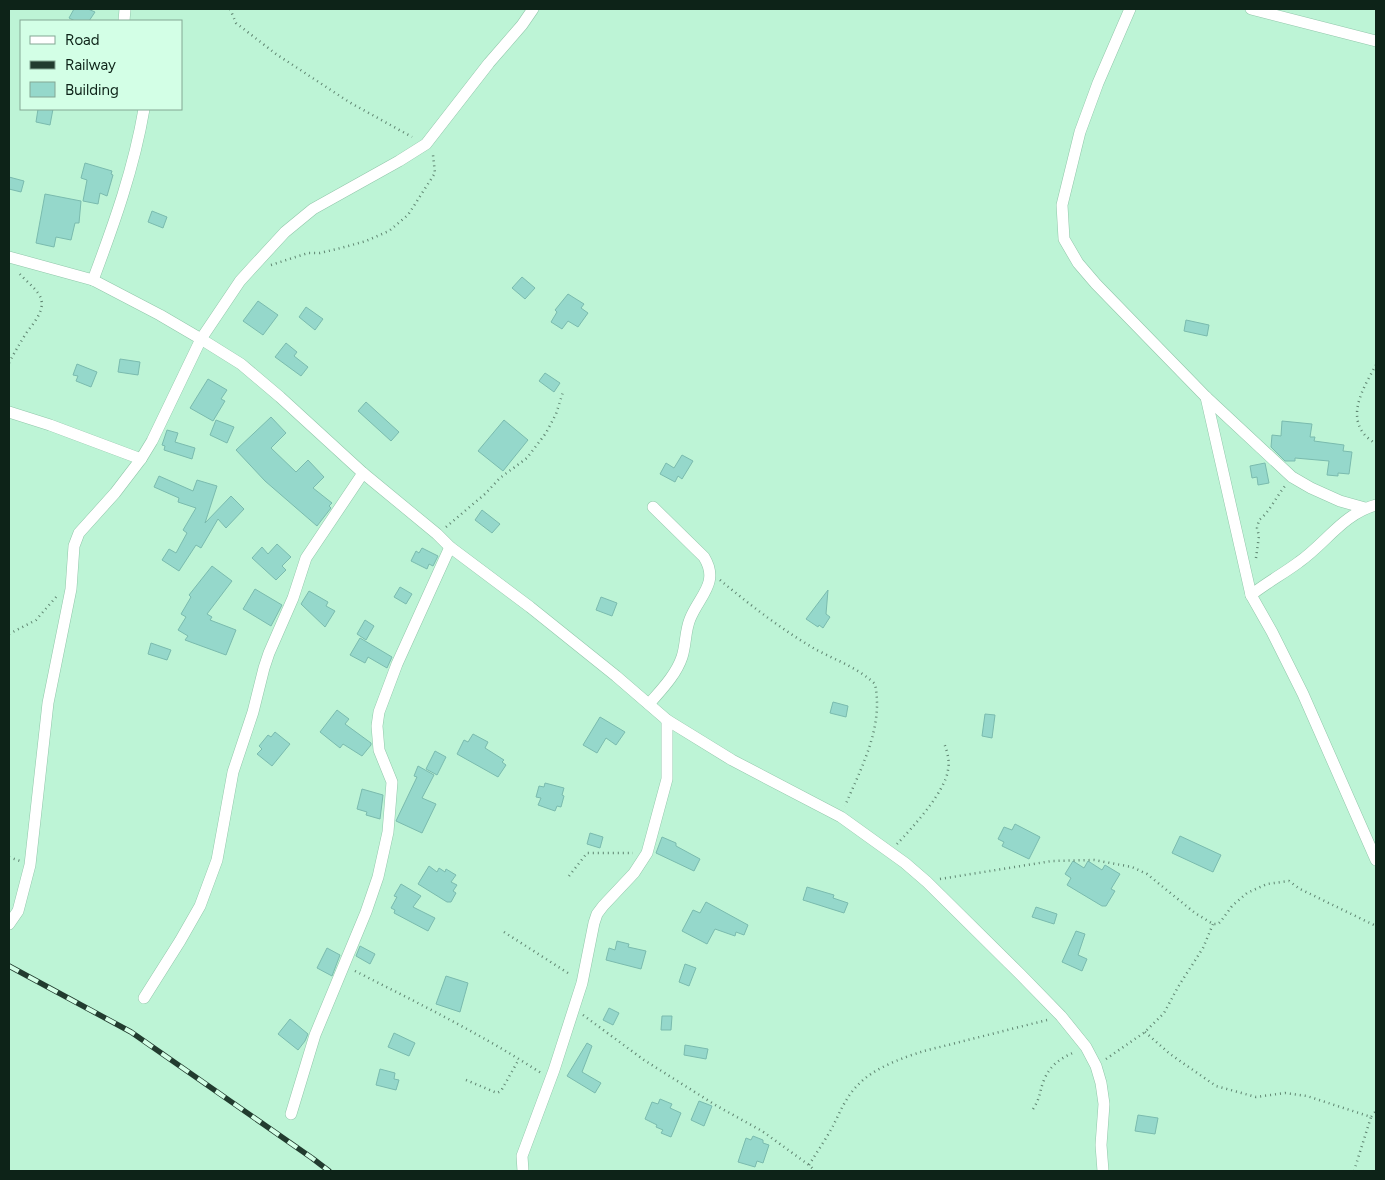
<svg xmlns="http://www.w3.org/2000/svg" width="1385" height="1180" font-family="Figtree,sans-serif">
  <style>
    .building { fill: #95d8cb; stroke: #7abbae }
    .lines { fill: none; stroke-linecap: round; stroke-linejoin: round }
    .minor-casing { stroke: #91c7aa; stroke-width: 12 }
    .path { stroke: #5f8571; stroke-width: 2.5; stroke-dasharray: 1 4; stroke-linecap: butt }
    .minor { stroke: #fff; stroke-width: 11 }
    .rail-casing { stroke: #223c2f; stroke-width: 5.5 }
    .rail { stroke: #d3ffe6; stroke-width: 4; stroke-dasharray: 11; stroke-linecap: butt }
  </style>
  <rect width="100%" height="100%" fill="#bdf4d6"/>
  <g class="building">
    <polygon points="74,9 88,9 95,12 89,21 75,21 69,18"/>
    <polygon points="38,109 53,109 50,125 36,122"/>
    <polygon points="85,163 112,171 111,174 113,175 107,196 100,193 98,204 83,201 87,180 81,178"/>
    <polygon points="9,177 24,181 21,192 9,189"/>
    <polygon points="45,194 81,201 79,223 75,223 71,240 56,237 54,247 36,243"/>
    <polygon points="152,211 167,217 163,228 148,222"/>
    <polygon points="522,277 535,288 525,299 512,288"/>
    <polygon points="568,294 584,304 581,308 588,313 578,327 568,321 562,329 551,322 557,312 555,310"/>
    <polygon points="258,301 278,315 263,335 243,321"/>
    <polygon points="306,307 323,319 315,330 299,317"/>
    <polygon points="1186,320 1209,325 1207,336 1184,331"/>
    <polygon points="286,343 297,352 294,356 308,367 301,376 275,357"/>
    <polygon points="120,359 140,362 138,375 118,372"/>
    <polygon points="77,364 97,372 91,387 76,381 78,376 73,375"/>
    <polygon points="545,373 560,383 554,392 539,381"/>
    <polygon points="208,379 227,390 221,399 225,401 213,421 190,408"/>
    <polygon points="366,402 399,432 391,441 358,411"/>
    <polygon points="271,417 286,433 271,448 296,472 308,460 324,477 313,488 332,503 329,506 331,508 317,526 265,481 236,450"/>
    <polygon points="216,420 234,427 227,443 210,435"/>
    <polygon points="504,420 528,440 503,471 478,451"/>
    <polygon points="1282,421 1312,424 1310,437 1315,437 1314,441 1344,445 1343,451 1352,452 1349,474 1338,473 1338,476 1327,475 1329,461 1295,458 1295,461 1285,461 1271,447 1272,435 1281,436"/>
    <polygon points="167,430 178,433 175,442 195,448 192,459 164,450 165,446 162,445"/>
    <polygon points="682,455 693,461 682,479 678,476 675,482 660,474 666,463 674,468"/>
    <polygon points="1265,463 1269,483 1258,485 1257,477 1252,478 1250,466"/>
    <polygon points="159,476 193,491 197,480 217,486 205,523 231,496 244,509 226,528 218,519 201,548 196,545 179,571 162,560 169,549 176,553 187,533 183,530 196,508 178,502 179,498 154,487"/>
    <polygon points="482,510 500,524 492,533 475,520"/>
    <polygon points="277,544 291,557 282,566 286,570 276,580 252,558 262,547 268,554"/>
    <polygon points="422,548 438,556 433,566 429,564 427,569 411,561 416,551 419,553"/>
    <polygon points="212,566 232,581 207,614 212,617 210,620 236,630 226,655 185,640 188,636 178,630 186,617 181,614 191,597 189,595"/>
    <polygon points="400,587 412,594 406,604 394,597"/>
    <polygon points="255,589 282,605 271,626 243,609"/>
    <polygon points="828,590 826,614 830,617 823,628 819,625 818,627 806,619"/>
    <polygon points="309,591 328,602 326,606 335,611 325,627 301,604"/>
    <polygon points="601,597 617,603 612,616 596,610"/>
    <polygon points="365,620 374,626 366,640 357,634"/>
    <polygon points="360,638 392,657 387,668 368,657 365,663 350,655"/>
    <polygon points="151,643 171,650 167,660 148,654"/>
    <polygon points="833,702 848,706 846,717 830,713"/>
    <polygon points="337,710 349,719 345,724 371,743 371,745 362,756 343,744 340,748 320,732"/>
    <polygon points="985,714 995,715 992,738 982,736"/>
    <polygon points="600,717 625,732 616,745 606,738 597,753 583,745"/>
    <polygon points="275,732 290,744 272,766 257,754 262,749 259,746 268,735 271,737"/>
    <polygon points="473,734 488,742 485,748 504,760 502,762 506,765 498,777 457,754 464,740 468,742"/>
    <polygon points="435,751 446,757 437,775 426,769"/>
    <polygon points="418,766 434,775 422,798 436,804 422,833 396,821 417,777 414,776"/>
    <polygon points="545,783 564,788 562,795 564,796 561,807 557,806 555,811 538,805 541,798 536,797 539,786 544,787"/>
    <polygon points="362,789 383,795 380,819 366,815 367,812 357,809"/>
    <polygon points="1015,824 1040,837 1029,859 1002,846 1004,842 998,839 1004,827 1012,830"/>
    <polygon points="590,833 603,837 600,848 587,844"/>
    <polygon points="1180,836 1221,855 1213,872 1172,853"/>
    <polygon points="662,837 676,843 676,846 700,859 694,871 656,853"/>
    <polygon points="1073,861 1084,868 1088,861 1102,870 1105,865 1120,874 1111,889 1115,891 1106,906 1102,906 1067,885 1071,878 1065,874"/>
    <polygon points="429,866 437,872 439,868 445,872 446,869 456,875 451,882 457,885 453,891 456,893 451,902 447,902 418,884"/>
    <polygon points="401,884 421,896 413,907 435,918 428,931 394,913 395,910 391,908 397,897 394,896"/>
    <polygon points="807,887 834,895 833,898 848,903 844,913 803,900"/>
    <polygon points="706,902 748,925 744,935 736,932 735,936 715,929 707,944 682,931 693,910 700,913"/>
    <polygon points="1036,907 1057,914 1054,924 1032,917"/>
    <polygon points="1076,931 1085,934 1078,955 1087,959 1082,971 1062,962"/>
    <polygon points="617,941 629,944 628,947 646,951 641,969 606,960 609,948 615,950"/>
    <polygon points="360,946 375,954 370,964 356,956"/>
    <polygon points="327,948 340,955 332,976 317,968"/>
    <polygon points="685,964 696,968 689,986 679,982"/>
    <polygon points="446,976 468,983 460,1012 436,1004"/>
    <polygon points="609,1008 619,1013 613,1025 603,1020"/>
    <polygon points="662,1016 672,1016 671,1030 661,1030"/>
    <polygon points="290,1019 308,1034 305,1041 298,1050 278,1034"/>
    <polygon points="394,1033 415,1043 409,1056 388,1047"/>
    <polygon points="587,1043 592,1046 582,1072 601,1083 595,1093 567,1076"/>
    <polygon points="685,1045 708,1049 706,1059 684,1055"/>
    <polygon points="380,1069 395,1073 394,1079 399,1080 396,1090 376,1085"/>
    <polygon points="660,1099 672,1104 670,1108 681,1113 671,1137 661,1133 663,1130 656,1127 657,1125 645,1119 652,1102 658,1104"/>
    <polygon points="699,1101 712,1106 704,1126 691,1120"/>
    <polygon points="1138,1115 1158,1118 1155,1134 1135,1131"/>
    <polygon points="753,1136 763,1140 763,1143 769,1145 763,1163 757,1161 755,1167 738,1162 746,1138 751,1140"/>
  </g>
  <g class="lines">
    <defs>
      <g id="minor">
        <polyline points="1130,9 1098,83 1080,132 1062,205 1064,239 1078,263 1096,284 1206,397 1292,477 1311,488 1340,501 1365,508"/>
        <polyline points="1251,9 1376,41"/>
        <polyline points="124,21 125,9"/>
        <polyline points="9,257 93,280 160,315 201,339 241,364 280,397 363,473 437,534 450,547 530,607 616,676 667,720 732,760 841,817 905,863 927,882 1021,975 1061,1016 1086,1047 1096,1066 1101,1083 1104,1104 1101,1145 1103,1171"/>
        <path d="M 93,280 C 114,224 134,168 144,109"/>
        <polyline points="1206,397 1251,595 1272,632 1303,694 1376,860"/>
        <polyline points="9,412 50,425 141,459"/>
        <path d="M 1251,595 C 1266,583 1283,574 1299,562 C 1326,543 1343,514 1376,505"/>
        <path d="M 649,704 C 661,690 676,675 682,657 C 686,645 685,631 690,619 C 699,596 720,583 704,557 L 653,507"/>
        <polyline points="9,924 18,911 30,865 48,703 71,589 74,546 79,533 115,493 141,459 152,441 201,339 240,281 250,270 285,232 313,209 399,161 426,144 489,63 522,25 533,9"/>
        <polyline points="144,998 180,941 200,906 217,860 233,772 253,712 264,668 269,653 293,598 306,558 363,473"/>
        <polyline points="291,1114 315,1035 366,912 378,877 388,832 392,782 379,750 377,726 379,712 397,664 450,547"/>
        <polyline points="523,1171 522,1156 554,1070 582,983 594,923 597,914 603,906 634,873 647,853 667,779 667,720"/>
      </g>
    </defs>
    <use href="#minor" class="minor-casing"/>
    <g class="path">
      <polyline points="230,9 236,23 276,54 349,102 412,137"/>
      <polyline points="271,265 308,253 320,253 341,248 366,241 389,231 408,215 435,173 433,155"/>
      <path d="M 9,363 C 14,353 19,345 25,335 C 33,323 49,308 38,293 C 32,285 24,279 18,272"/>
      <path d="M 1376,365 C 1365,385 1347,413 1364,434 C 1367,438 1372,441 1376,444"/>
      <polyline points="446,527 485,494 500,478 527,458 546,433 556,414 563,392"/>
      <path d="M 1256,558 L 1259,536 L 1257,528 L 1259,520 C 1269,513 1276,497 1285,486"/>
      <path d="M 720,580 C 750,605 781,629 815,649 C 835,660 857,667 875,684 C 884,727 861,768 845,806"/>
      <polyline points="9,634 36,620 57,596"/>
      <path d="M 897,844 C 913,827 945,792 948,770 C 950,760 947,751 944,743"/>
      <polyline points="9,857 20,861"/>
      <polyline points="569,876 587,853 633,853"/>
      <polyline points="940,879 1052,861 1094,860 1132,867 1147,874 1195,913 1213,924 1218,924 1221,921 1232,906 1247,893 1267,884 1289,881 1300,889 1376,926"/>
      <polyline points="504,932 571,975"/>
      <path d="M 355,971 C 418,1003 481,1034 541,1073"/>
      <polyline points="583,1015 644,1060 717,1106 762,1131 809,1165 815,1171"/>
      <polyline points="1145,1032 1170,1054 1216,1086 1256,1097 1285,1093 1307,1096 1371,1117 1376,1111"/>
      <polyline points="1106,1059 1145,1032 1164,1013 1178,987 1203,948 1213,924"/>
      <polyline points="466,1080 497,1093 501,1091 519,1059"/>
      <path d="M 1033,1109 C 1041,1097 1039,1092 1044,1080 C 1050,1065 1061,1058 1075,1052"/>
      <path d="M 809,1165 C 817,1152 826,1139 833,1126 C 840,1112 846,1097 857,1086 C 873,1068 902,1058 924,1051 L 1047,1020"/>
      <polyline points="1354,1171 1371,1117"/>
    </g>
    <use href="#minor" class="minor"/>
    <defs>
      <polyline id="rail" points="9,966 131,1032 312,1158 329,1171"/>
    </defs>
    <use href="#rail" class="rail-casing"/>
    <use href="#rail" class="rail"/>
  </g>
  <rect width="1385" height="1180" fill="none" stroke="#0d2318" stroke-width="20"/>
  <rect x="20" y="20" width="162" height="90" fill="#d3ffe6" stroke="#84a794"/>
  <rect x="30" y="36" width="25" height="8" fill="#ffffff" stroke="#84a794"/>
  <text x="65" y="45" font-size="15" fill="#0d2318">Road</text>
  <rect x="30" y="61" width="25" height="8" fill="#223c2f" stroke="#84a794"/>
  <text x="65" y="70" font-size="15" fill="#0d2318">Railway</text>
  <rect x="30" y="82" width="25" height="15" fill="#95d8cb" stroke="#84a794"/>
  <text x="65" y="95" font-size="15" fill="#0d2318">Building</text>
</svg>
